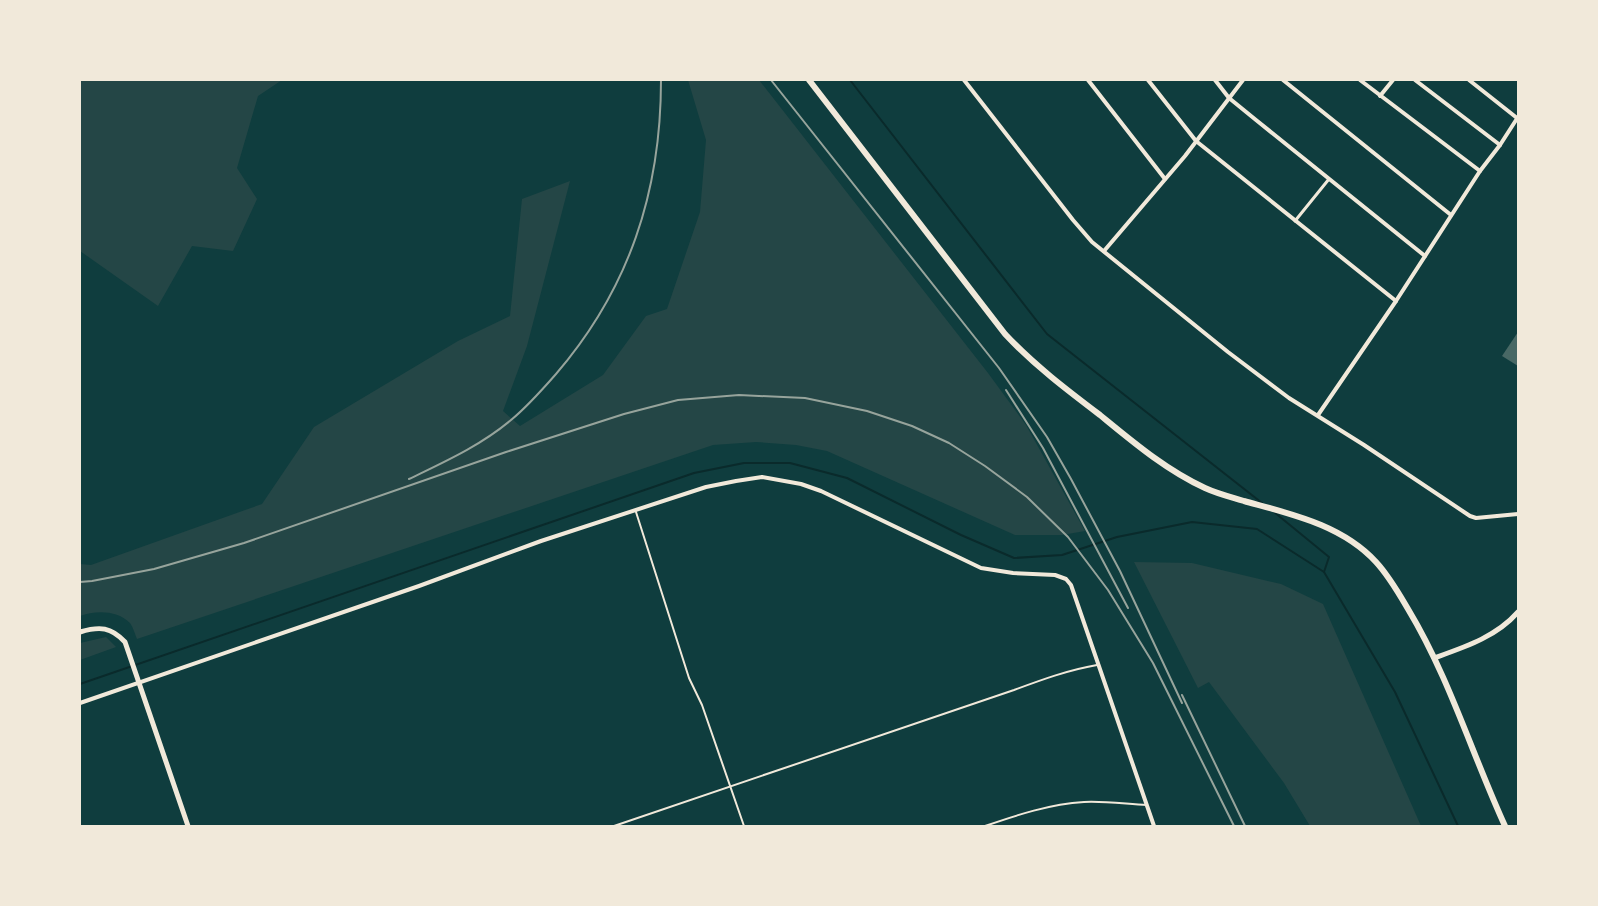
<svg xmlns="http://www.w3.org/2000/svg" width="1598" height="906" font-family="'Open Sans',sans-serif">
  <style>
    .green { fill: #244646 }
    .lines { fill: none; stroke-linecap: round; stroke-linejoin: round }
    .stream { stroke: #0a2a2b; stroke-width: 2 }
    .building { fill: #486865 }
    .service { stroke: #f1e9da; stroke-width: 2 }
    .pedestrian { stroke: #f1e9da; stroke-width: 3 }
    .minor { stroke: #f1e9da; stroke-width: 4 }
    .tertiary { stroke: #f1e9da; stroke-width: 5 }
    .primary { stroke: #f1e9da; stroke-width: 6 }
    .rail { stroke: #97a49c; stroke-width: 2 }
  </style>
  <rect width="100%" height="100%" fill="#0f3d3e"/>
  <g class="green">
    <polygon points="80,80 282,80 258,96 237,168 257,199 233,251 192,246 158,306 80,251"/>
    <path d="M 688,80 L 759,80 L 988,373 L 1026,425 L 1085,531 L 1062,535 L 1015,535 L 827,451 L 796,445 L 756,442 L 713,445 L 137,639 C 135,634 133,627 130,623 C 118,610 95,610 80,616 L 80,564 L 91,565 L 262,504 L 314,427 L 458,341 L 510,316 L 522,199 L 570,181 L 527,346 L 503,411 L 520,426 L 603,375 L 646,316 L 667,309 L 700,212 L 706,140 Z"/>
    <polygon points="1134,562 1192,563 1281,584 1323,604 1421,826 1310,826 1284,783 1209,682 1198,688"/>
    <polygon points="106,637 116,647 80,660 80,643"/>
  </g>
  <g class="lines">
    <g class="stream">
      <polyline points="850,80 1047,334 1262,503"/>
      <polyline points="1274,512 1329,557 1324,572 1395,692 1458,826"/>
      <polyline points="80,684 694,473 744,463 790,463 847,478 961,535 1014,558 1062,555 1117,537 1192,522 1257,529 1324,572"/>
    </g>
  </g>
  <polygon class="building" points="1518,332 1518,366 1502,356"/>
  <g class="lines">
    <g class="service">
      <polyline points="636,512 689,678 702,705 744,826"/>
      <path d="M 614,826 L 1014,690 C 1041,680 1068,670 1097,665"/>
      <path d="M 985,826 C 1017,815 1050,804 1084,802 C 1105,801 1126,804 1147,805"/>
    </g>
    <polyline class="pedestrian" points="1295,221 1329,179"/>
    <g class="minor">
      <polyline points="964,80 1073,220 1092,242 1228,352 1289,398 1364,445 1470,516 1476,518 1518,514"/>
      <polyline points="1088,80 1165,179"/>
      <polyline points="1148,80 1196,141 1396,301"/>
      <polyline points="1215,80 1229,98 1256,120 1425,256"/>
      <polyline points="1283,80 1451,215"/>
      <polyline points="1360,80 1480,171"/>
      <polyline points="1415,80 1500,145"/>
      <polyline points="1469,80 1517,118"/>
      <polyline points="1380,96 1393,80"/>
      <polyline points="1104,251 1185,156 1243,80"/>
      <polyline points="1318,415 1396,301 1480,171 1500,145 1518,117"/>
      <polyline points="80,703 419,586 541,541 706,487 736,481 762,477 801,484 821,491 981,568 1013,573 1055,575 1066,579 1071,585 1154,826"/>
    </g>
    <g class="tertiary">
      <path d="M 80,632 C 100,626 111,627 125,642 L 188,826"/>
      <path d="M 1434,658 C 1465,647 1496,637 1518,612"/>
    </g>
    <path class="primary" d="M 809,80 L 1005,334 C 1034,365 1067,390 1100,415 C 1133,442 1166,470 1205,488 C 1218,494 1231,497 1244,501 C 1291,514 1342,525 1376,562 C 1389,576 1398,592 1408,609 C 1449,677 1472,754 1505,826"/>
    <g class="rail">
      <polyline points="771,80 999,368 1047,437 1071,479 1120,571 1182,703"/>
      <polyline points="1006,390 1043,448 1128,608"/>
      <path d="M 409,479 C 444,462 480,446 511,420 C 527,407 542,390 556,374 C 629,289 661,192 661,80"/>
      <polyline points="80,582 92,581 154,569 244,543 506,452 624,414 678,400 739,395 805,398 867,411 912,426 949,443 985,466 1027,497 1068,537 1108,590 1153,663 1234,826"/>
      <polyline points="1182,695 1245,826"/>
    </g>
  </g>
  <rect width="1598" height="906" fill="none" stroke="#f1e9da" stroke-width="162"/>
</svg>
